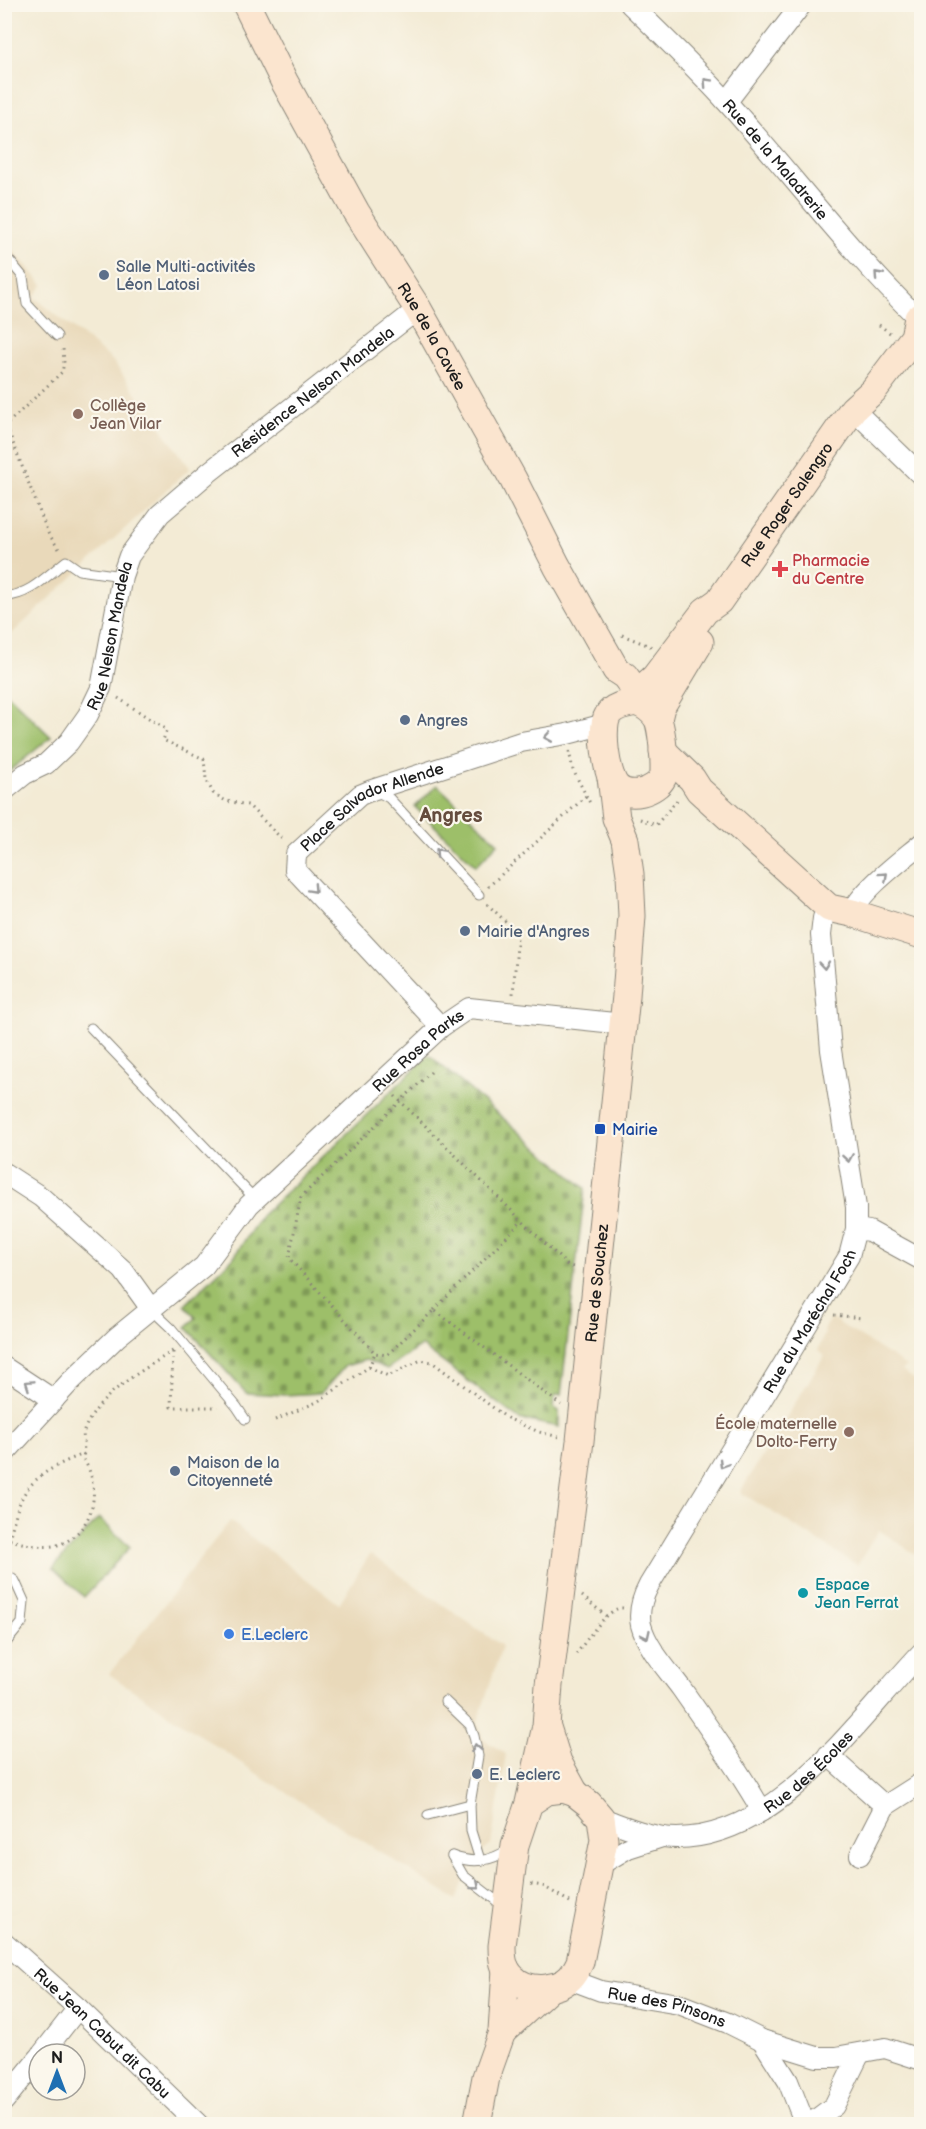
<svg xmlns="http://www.w3.org/2000/svg" width="926" height="2129" font-family="'Balsamiq Sans',sans-serif">
  <style>
    .built { fill: #e9d9ba }
    .green { fill: #9dbf69; stroke: #5c6e42; stroke-width: 1.5 }
    .cemetery { fill: url(#cemetery-stones); stroke: #5c6e42; stroke-width: 1.5 }
    .lines { fill: none; stroke-linecap: round; stroke-linejoin: round }
    .lane-casing { stroke: #888478; stroke-width: 11 }
    .street-casing { stroke: #888478; stroke-width: 22 }
    .secondary-casing { stroke: #888478; stroke-width: 29 }
    .path { stroke: #888478; stroke-width: 3; stroke-dasharray: 1.5 4.5; stroke-linecap: butt }
    .lane { stroke: #fff; stroke-width: 9 }
    .street { stroke: #fff; stroke-width: 20 }
    .secondary { stroke: #fbe5cf; stroke-width: 27 }
    .oneway { stroke: #999 }
    .service-dot { fill: #5c6f8a; stroke: #fbf7ec; stroke-width: 2 }
    .education-dot { fill: #8d6e63; stroke: #fbf7ec; stroke-width: 2 }
    .health-dot { fill: #e0444e; stroke: #fbf7ec; stroke-width: 2 }
    .transit-dot { fill: #1a4fb4; stroke: #fbf7ec; stroke-width: 2 }
    .culture-dot { fill: #0f9aa8; stroke: #fbf7ec; stroke-width: 2 }
    .shop-dot { fill: #3f7fe0; stroke: #fbf7ec; stroke-width: 2 }
    .labels { text-anchor: middle; stroke-width: 4.5; stroke-linejoin: round; paint-order: stroke }
    .street-label { font-size: 16px; fill: #1c1c1c; stroke: #fbf7ec }
    .service-label { font-size: 16px; fill: #4e5e75; stroke: #fbf7ec; text-anchor: start }
    .education-label { font-size: 16px; fill: #785e54; stroke: #fbf7ec; text-anchor: start }
    .health-label { font-size: 16px; fill: #be3a42; stroke: #fbf7ec; text-anchor: start }
    .transit-label { font-size: 16px; fill: #164399; stroke: #fbf7ec; text-anchor: start }
    .culture-label { font-size: 16px; fill: #0d838f; stroke: #fbf7ec; text-anchor: start }
    .shop-label { font-size: 16px; fill: #366cbe; stroke: #fbf7ec; text-anchor: start }
    .quarter-label { font-size: 20px; font-weight: bold; fill: #654c3d; stroke: #fbf7ec }
  </style>
  <defs>
    <pattern id="cemetery-stones" width="16" height="16" patternUnits="userSpaceOnUse" patternTransform="scale(1.5)"><rect width="16" height="16" fill="#9dbf69"/><path d="M2 7V4a2 2 0 0 1 4 0v3zM10 15v-3a2 2 0 0 1 4 0v3z" fill="#7f9a56"/></pattern>
  </defs>
  <rect width="100%" height="100%" fill="#fbf7ec"/>
  <filter id="ink" filterUnits="userSpaceOnUse"><feTurbulence type="fractalNoise" baseFrequency=".0167" numOctaves="2"/><feDisplacementMap in="SourceGraphic" scale="12" xChannelSelector="R" yChannelSelector="G"/><feConvolveMatrix kernelMatrix="1 2 1 2 8 2 1 2 1" color-interpolation-filters="sRGB"/></filter>
  <filter id="wash" filterUnits="userSpaceOnUse"><feTurbulence type="fractalNoise" baseFrequency=".008" numOctaves="4" result="noise"/><feDisplacementMap in="SourceGraphic" scale="24" xChannelSelector="R" yChannelSelector="G"/><feGaussianBlur stdDeviation="1.35" result="paint"/><feColorMatrix in="noise" values="0 0 0 0 0 0 0 0 0 0 0 0 0 0 0 0 0 1.4 0 .05"/><feComposite in="paint" operator="in"/></filter>
  <g filter="url(#wash)">
    <rect width="100%" height="100%" fill="#f3ebd5"/>
    <g class="built">
      <polygon points="4,240 43,285 34,297 112,360 190,468 5,640"/>
      <polygon points="831,1318 906,1366 902,1371 921,1384 921,1558 879,1530 857,1565 740,1492 825,1355 818,1350 825,1332 824,1330"/>
      <polygon points="230,1521 339,1604 370,1554 502,1646 478,1721 483,1739 506,1754 491,1845 475,1858 456,1900 259,1775 109,1674"/>
    </g>
    <g class="green">
      <polygon points="4,691 51,737 5,775 4,775"/>
      <polygon points="437,785 498,843 476,866 415,807"/>
      <polygon points="99,1518 130,1547 84,1597 53,1568"/>
    </g>
    <polygon class="cemetery" points="429,1055 585,1188 561,1395 555,1395 553,1407 559,1411 559,1427 519,1419 421,1346 387,1369 366,1360 345,1366 321,1393 285,1395 246,1393 186,1327 196,1318 185,1305 233,1258 261,1216"/>
  </g>
  <g filter="url(#ink)">
    <g class="lines">
      <defs>
        <g id="lane">
          <polyline points="4,254 23,277 27,304 57,336"/>
          <path d="M 4,596 C 28,597 49,574 66,561 L 79,570 L 122,576"/>
          <polyline points="376,791 389,798 479,895"/>
          <polyline points="91,1028 255,1199"/>
          <polyline points="151,1309 171,1328 237,1407 245,1419"/>
          <polyline points="4,1573 15,1581 24,1601 22,1623 4,1645"/>
          <polyline points="470,1804 471,1831 480,1860"/>
          <polyline points="428,1815 470,1804 478,1756 474,1736 470,1725 445,1701"/>
          <polyline points="452,1856 463,1875 503,1906"/>
          <path d="M 452,1856 C 473,1864 490,1862 509,1849"/>
        </g>
        <g id="street">
          <path id="s1" d="M 630,4 C 662,35 694,66 724,99 C 789,171 848,250 918,318"/>
          <polyline points="725,100 732,95 802,4"/>
          <polyline points="853,409 922,476"/>
          <path id="s2" d="M 4,791 L 25,774 L 46,764 L 69,742 L 88,715 L 101,688 L 122,576 L 129,556 L 160,514 L 208,473 L 418,309"/>
          <path d="M 852,913 C 861,890 902,860 922,843"/>
          <path id="s3" d="M 441,1027 L 295,870 L 296,854 L 360,795 L 372,790 L 521,742 L 567,734 L 605,724"/>
          <polyline points="4,1173 41,1197 123,1270 151,1309"/>
          <polyline points="856,1229 869,1231 922,1260"/>
          <polyline points="4,1367 54,1400"/>
          <path id="s4" d="M 4,1454 L 70,1382 L 117,1337 L 204,1266 L 249,1205 L 441,1027 L 469,1008 L 624,1024"/>
          <polyline points="828,1755 885,1806 860,1855"/>
          <polyline points="885,1806 921,1783"/>
          <path id="s5" d="M 762,1811 C 738,1769 709,1728 681,1688 C 667,1669 647,1648 641,1625 C 638,1611 642,1598 649,1585 L 849,1256 L 856,1229 L 856,1207 L 831,1050 L 821,935 L 823,918 L 829,908"/>
          <path id="s6" d="M 601,1818 C 625,1826 651,1838 677,1838 C 779,1838 858,1719 922,1652"/>
          <polyline points="598,1866 628,1848 662,1837"/>
          <path id="s7" d="M 4,1942 L 78,2008 L 198,2124"/>
          <path id="s8" d="M 569,1979 L 601,1991 L 679,2004 L 728,2023 L 762,2040 L 817,2057 L 836,2057 L 885,2048 L 922,2060"/>
          <polyline points="762,2040 788,2081 805,2124"/>
          <polyline points="42,2054 78,2008"/>
          <polyline points="4,2101 39,2058"/>
          <polyline points="810,2124 834,2106 860,2053"/>
        </g>
        <g id="secondary">
          <path id="s9" d="M 246,4 L 284,81 L 356,212 L 418,309 L 513,479 L 557,566 L 616,670 L 625,676 L 637,693"/>
          <path id="s10" d="M 637,693 L 655,677 L 705,611 L 719,601 L 853,409 L 873,391 L 914,337 L 918,318"/>
          <path d="M 636,702 C 644,705 652,710 657,718 C 662,726 666,769 663,777 C 656,792 628,800 616,786 C 606,774 600,728 608,715 C 613,706 626,704 636,702 Z"/>
          <polyline points="658,719 661,707 700,642"/>
          <polyline points="663,751 692,779 699,790 829,908 852,913 922,935"/>
          <polyline points="547,1727 558,1762 575,1793"/>
          <path id="s11" d="M 529,1803 L 547,1791 L 563,1789 L 575,1793 L 589,1804 L 601,1818 L 604,1840 L 580,1962 C 577,1968 574,1974 570,1978 C 556,1992 525,1992 512,1977 C 503,1969 502,1958 502,1946 L 515,1845 L 529,1803 L 546,1726 L 549,1685 L 580,1441 L 626,996 L 632,916 L 630,874 L 625,840 L 616,818 L 611,777"/>
          <polyline points="502,2032 551,1987"/>
          <polyline points="477,2124 486,2077 502,2032 506,1969"/>
        </g>
      </defs>
      <use href="#lane" class="lane-casing"/>
      <use href="#street" class="street-casing"/>
      <use href="#secondary" class="secondary-casing"/>
      <g class="path">
        <polyline points="879,325 890,333"/>
        <polyline points="59,549 48,533 6,425 62,372 64,363 63,348"/>
        <polyline points="622,635 652,647"/>
        <polyline points="118,698 167,730 163,740 204,759 206,779 213,793 226,801 248,805 283,840"/>
        <polyline points="569,751 573,770 591,805"/>
        <polyline points="640,819 656,825 678,799"/>
        <polyline points="488,887 586,796"/>
        <polyline points="487,904 518,933 513,994"/>
        <polyline points="431,1072 301,1197 289,1258 375,1353 387,1355 434,1310 561,1405"/>
        <polyline points="395,1096 568,1266 577,1268"/>
        <polyline points="434,1310 522,1221"/>
        <polyline points="834,1315 862,1318"/>
        <polyline points="173,1352 171,1407 218,1407"/>
        <polyline points="369,1367 388,1376 421,1360 432,1362 507,1418 539,1432 559,1437"/>
        <polyline points="275,1420 317,1402 369,1367 375,1353"/>
        <path d="M 4,1538 C 29,1545 53,1554 74,1536 C 92,1521 98,1495 90,1473 C 89,1468 86,1464 84,1460 C 83,1455 84,1447 84,1442 C 83,1437 83,1433 85,1428 C 102,1391 141,1372 174,1350"/>
        <path d="M 9,1539 C 13,1526 16,1510 22,1498 C 33,1475 62,1462 84,1454"/>
        <polyline points="582,1596 606,1616"/>
        <path d="M 576,1654 C 586,1642 608,1606 623,1608"/>
        <polyline points="531,1884 543,1886 570,1902"/>
      </g>
      <use href="#lane" class="lane"/>
      <use href="#street" class="street"/>
      <use href="#secondary" class="secondary"/>
    </g>
    <defs><path id="oneway-chevron" d="M-2-3.5L2.5 0L-2 3.5" fill="none" stroke-width="1.6" stroke-linecap="round" stroke-linejoin="round" transform="scale(1.5)"/></defs>
    <g class="oneway">
      <use href="#oneway-chevron" transform="translate(707 82) rotate(-133)"/>
      <use href="#oneway-chevron" transform="translate(878 275) rotate(-132)"/>
      <use href="#oneway-chevron" transform="translate(548 737) rotate(170)"/>
      <use href="#oneway-chevron" transform="translate(439 852) rotate(-132)"/>
      <use href="#oneway-chevron" transform="translate(884 876) rotate(-42)"/>
      <use href="#oneway-chevron" transform="translate(313 889) rotate(47)"/>
      <use href="#oneway-chevron" transform="translate(824 965) rotate(85)"/>
      <use href="#oneway-chevron" transform="translate(848 1158) rotate(81)"/>
      <use href="#oneway-chevron" transform="translate(29 1384) rotate(-146)"/>
      <use href="#oneway-chevron" transform="translate(723 1464) rotate(121)"/>
      <use href="#oneway-chevron" transform="translate(646 1635) rotate(65)"/>
      <use href="#oneway-chevron" transform="translate(476 1748) rotate(-100)"/>
      <use href="#oneway-chevron" transform="translate(476 1886) rotate(40)"/>
    </g>
  </g>
  <g class="service-dot">
    <circle cx="104" cy="275" r="6"/>
    <circle cx="405" cy="720" r="6"/>
    <circle cx="465" cy="931" r="6"/>
    <circle cx="175" cy="1471" r="6"/>
    <circle cx="477" cy="1774" r="6"/>
  </g>
  <g class="education-dot">
    <circle cx="78" cy="414" r="6"/>
    <circle cx="849" cy="1432" r="6"/>
  </g>
  <path class="health-dot" d="M777 560h6v6h6v6h-6v6h-6v-6h-6v-6h6z"/>
  <rect class="transit-dot" x="594" y="1123" width="12" height="12" rx="3"/>
  <circle class="culture-dot" cx="803" cy="1593" r="6"/>
  <circle class="shop-dot" cx="229" cy="1634" r="6"/>
  <g class="labels">
    <g class="street-label">
      <text dy="6" stroke="none"><textPath href="#s1" startOffset="213">Rue de la Maladrerie</textPath></text>
      <text dy="6" stroke="none"><textPath href="#s9" startOffset="381">Rue de la Cavée</textPath></text>
      <text dy="6" stroke="none"><textPath href="#s2" startOffset="528">Résidence Nelson Mandela</textPath></text>
      <text dy="6" stroke="none"><textPath href="#s10" startOffset="242">Rue Roger Salengro</textPath></text>
      <text dy="6" stroke="none"><textPath href="#s2" startOffset="198">Rue Nelson Mandela</textPath></text>
      <text dy="6" stroke="none"><textPath href="#s3" startOffset="322">Place Salvador Allende</textPath></text>
      <text dy="6" stroke="none"><textPath href="#s4" startOffset="580">Rue Rosa Parks</textPath></text>
      <text dy="6" stroke="none"><textPath href="#s11" startOffset="1020">Rue de Souchez</textPath></text>
      <text dy="6" stroke="none"><textPath href="#s5" startOffset="573">Rue du Maréchal Foch</textPath></text>
      <text dy="6" stroke="none"><textPath href="#s6" startOffset="230">Rue des Écoles</textPath></text>
      <text dy="6" stroke="none"><textPath href="#s8" startOffset="102">Rue des Pinsons</textPath></text>
      <text dy="6" stroke="none"><textPath href="#s7" startOffset="134">Rue Jean Cabut dit Cabu</textPath></text>
    </g>
    <g class="service-label">
      <text x="116" y="272">Salle Multi-activités<tspan x="116" dy="18">Léon Latosi</tspan></text>
      <text x="417" y="726">Angres</text>
      <text x="477" y="937">Mairie d'Angres</text>
      <text x="187" y="1468">Maison de la<tspan x="187" dy="18">Citoyenneté</tspan></text>
      <text x="489" y="1780">E. Leclerc</text>
    </g>
    <g class="education-label">
      <text x="90" y="411">Collège<tspan x="90" dy="18">Jean Vilar</tspan></text>
      <text x="837" y="1429" text-anchor="end">École maternelle<tspan x="837" dy="18">Dolto-Ferry</tspan></text>
    </g>
    <g class="health-label">
      <text x="792" y="566">Pharmacie<tspan x="792" dy="18">du Centre</tspan></text>
    </g>
    <g class="transit-label">
      <text x="612" y="1135">Mairie</text>
    </g>
    <g class="culture-label">
      <text x="815" y="1590">Espace<tspan x="815" dy="18">Jean Ferrat</tspan></text>
    </g>
    <g class="shop-label">
      <text x="241" y="1640">E.Leclerc</text>
    </g>
    <g class="quarter-label">
      <text x="451" y="822">Angres</text>
    </g>
  </g>
  <rect width="926" height="2129" fill="none" stroke="#fbf7ec" stroke-width="24"/>
  <g transform="translate(57 2072)"><circle r="28" fill="#fbf7ec" stroke="#a29f99" stroke-width="1.5"/>
  <path d="M0-4.5L10 22L0 15L-10 22Z" fill="#1f6fb2"/>
  <text y="-9" font-size="16" font-weight="bold" text-anchor="middle" fill="#1c1c1c">N</text>
  </g>
</svg>
